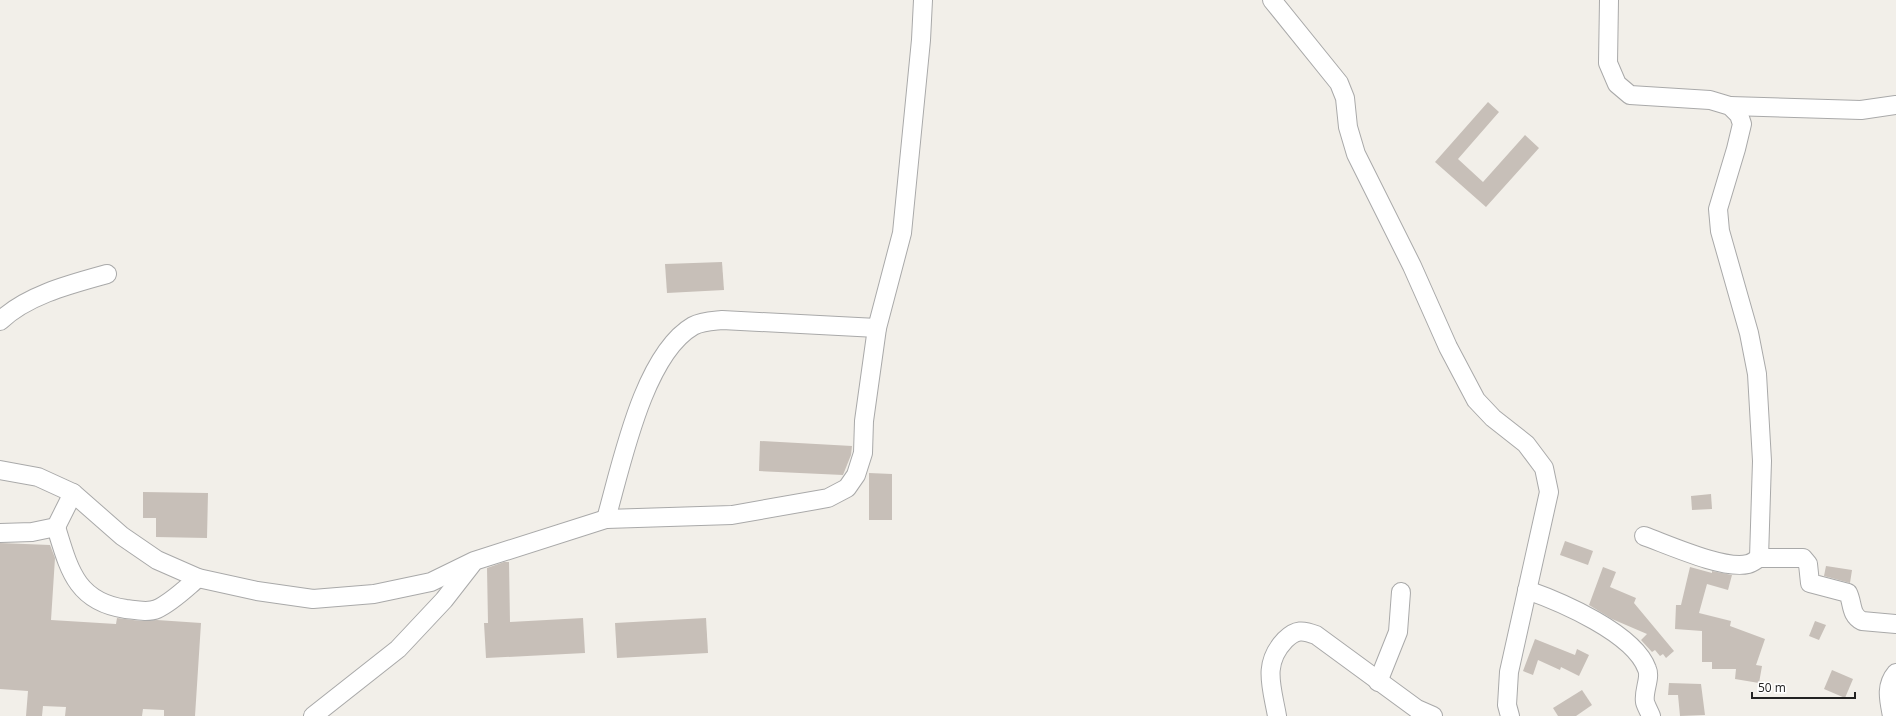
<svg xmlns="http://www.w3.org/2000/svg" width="1896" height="716" font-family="'Open Sans',sans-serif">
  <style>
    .building { fill: #c7bfb8 }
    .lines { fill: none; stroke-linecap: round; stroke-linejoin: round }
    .minor-casing { stroke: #a9a9a9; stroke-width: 20 }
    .minor { stroke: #fff; stroke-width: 18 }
  </style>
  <rect width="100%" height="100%" fill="#f2efe9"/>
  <g class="building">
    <polygon points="1488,102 1499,112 1458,159 1483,182 1525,135 1539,148 1486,207 1435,162"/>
    <polygon points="722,262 724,290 667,293 665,264"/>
    <polygon points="760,441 852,446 851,455 843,475 759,471"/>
    <polygon points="869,473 892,474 892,520 869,520"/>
    <polygon points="143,492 208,493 207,538 156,537 156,518 143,518"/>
    <polygon points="1711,494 1712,509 1692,510 1691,496"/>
    <polygon points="1565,541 1593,551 1588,565 1560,555"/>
    <polygon points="0,543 50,545 55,558 51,620 116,624 117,618 141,621 157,620 201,623 195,716 164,716 164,710 143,709 142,716 65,716 66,707 43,706 42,716 26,716 28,691 0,689"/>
    <polygon points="504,562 509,562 510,622 583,618 585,653 486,658 484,623 488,623 487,568"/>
    <polygon points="1826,566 1852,570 1850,583 1824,576"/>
    <polygon points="1603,567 1616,572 1610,587 1636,598 1634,603 1674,651 1666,658 1663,654 1660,656 1655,650 1652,652 1641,640 1647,634 1612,619 1589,605"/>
    <polygon points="1690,567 1712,573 1712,571 1732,575 1728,590 1707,584 1699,613 1731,621 1730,626 1765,639 1756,665 1762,666 1759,683 1735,679 1736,669 1712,669 1712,662 1702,662 1702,631 1675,629 1676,605 1681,605"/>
    <polygon points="706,618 708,653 617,658 615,623"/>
    <polygon points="1815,621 1826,625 1819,640 1809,636"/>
    <polygon points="1535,639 1575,655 1577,649 1589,655 1579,676 1561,667 1560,670 1538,660 1533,675 1523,671"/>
    <polygon points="1832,670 1853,679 1845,698 1824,689"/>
    <polygon points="1669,683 1701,684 1705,715 1680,716 1678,695 1668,695"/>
    <polygon points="1582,690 1592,705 1576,716 1558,716 1553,708"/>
  </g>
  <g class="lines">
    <defs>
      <g id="minor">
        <polyline points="1272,0 1339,83 1345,98 1348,127 1356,154 1412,266 1448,347 1476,400 1493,418 1526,444 1544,468 1549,492 1509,672 1507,705 1510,716"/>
        <path d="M 1609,0 L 1608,63 L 1617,84 L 1630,95 L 1710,100 L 1730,106 L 1739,115 L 1742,124 L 1736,149 L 1718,209 L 1720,231 L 1749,333 L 1757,374 L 1762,461 L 1759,558 L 1803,558 L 1808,564 L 1810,583 L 1848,593 C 1853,603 1850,615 1862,621 L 1896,624"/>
        <polyline points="1730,106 1861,110 1896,105"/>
        <path d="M 0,321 C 27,295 71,284 107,274"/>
        <polyline points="0,470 38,477 73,493"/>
        <path d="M 606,519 C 621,467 643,355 693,326 C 702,321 712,321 722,320 L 877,328"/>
        <path d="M 56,527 C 69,569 76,602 126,609 C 135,610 148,613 157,609 C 172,602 185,589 198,578"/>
        <polyline points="0,533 32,532 56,527 73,493 122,536 157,560 198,578 257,591 313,599 374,594 431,582 474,561 606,519 732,515 828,498 847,488 856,475 863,453 864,421 877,328 902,233 921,40 923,0"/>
        <path d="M 1644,536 C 1669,545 1724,570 1748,564 C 1752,563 1756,560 1759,558"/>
        <path d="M 1527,590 C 1561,602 1634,633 1647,669 C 1651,678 1643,691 1645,702 C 1646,706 1649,711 1651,716"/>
        <polyline points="1378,682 1398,632 1401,592"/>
        <polyline points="313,716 398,649 444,600 472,564"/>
        <path d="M 1277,716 C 1272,687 1262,664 1285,640 C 1296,629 1303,630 1316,635 L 1417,709 L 1433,716"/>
        <path d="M 1892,716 C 1889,700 1885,686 1896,673"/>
      </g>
    </defs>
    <use href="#minor" class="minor-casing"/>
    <use href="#minor" class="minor"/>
  </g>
  <path d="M1752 692v6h103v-6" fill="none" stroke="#222222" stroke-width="2"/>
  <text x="1758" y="692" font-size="12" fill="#222222" stroke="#ffffff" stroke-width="3" paint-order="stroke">50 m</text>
</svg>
